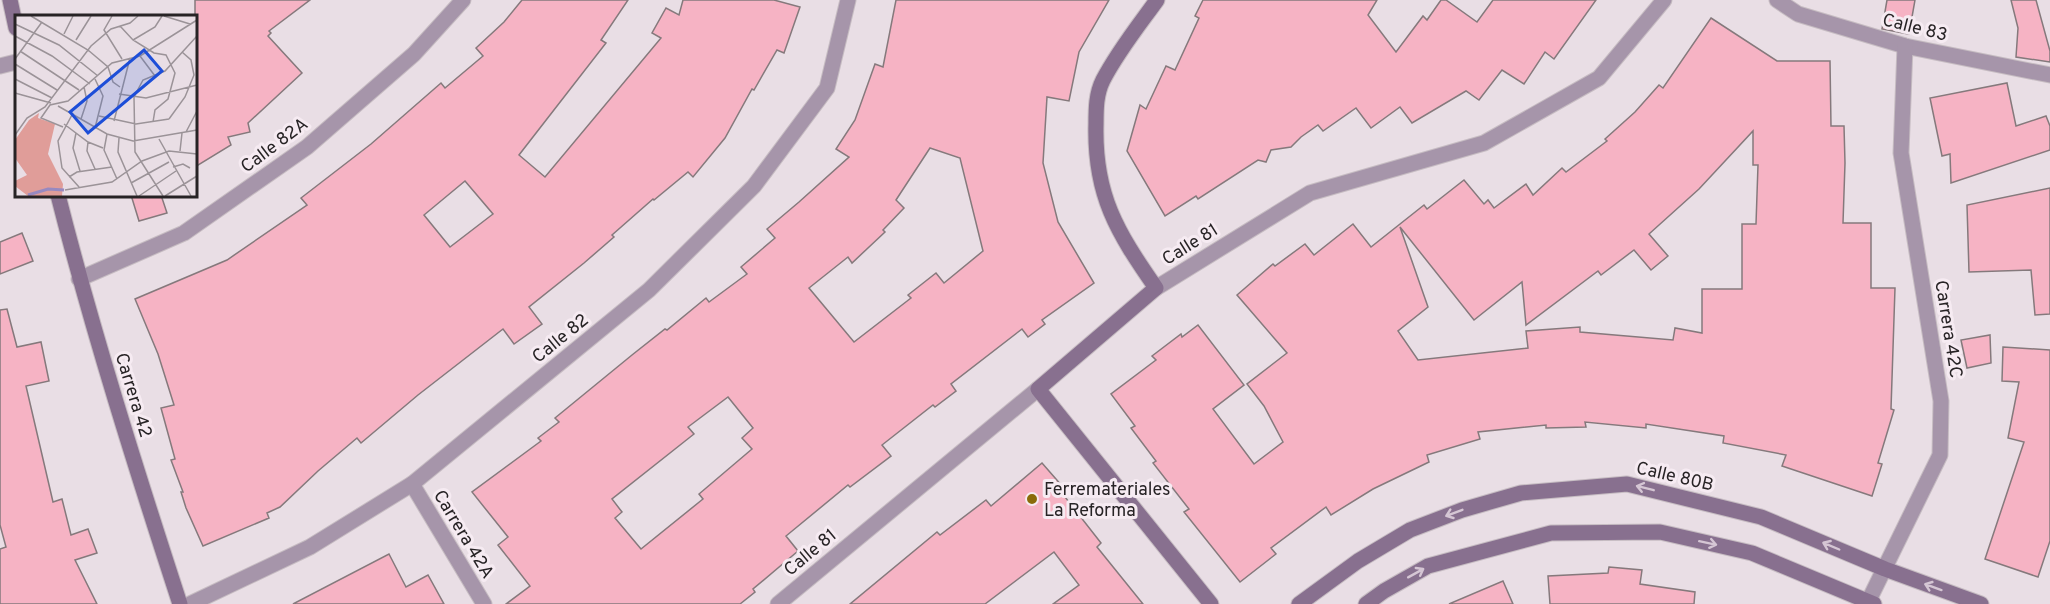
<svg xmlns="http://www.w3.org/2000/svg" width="2050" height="604" font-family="Overpass,sans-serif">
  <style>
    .building { fill: #f6b3c4; stroke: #85797c; stroke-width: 1.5; fill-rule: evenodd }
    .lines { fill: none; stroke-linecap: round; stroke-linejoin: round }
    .street-casing { stroke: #c6bcc2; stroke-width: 17 }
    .secondary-casing { stroke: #c6bcc2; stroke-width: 17 }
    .street { stroke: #a695aa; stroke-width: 15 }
    .secondary { stroke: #88708f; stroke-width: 15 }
    .oneway { stroke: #d5c6d4 }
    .poi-dot { fill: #8a6b0a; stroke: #f6ebf2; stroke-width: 2 }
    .labels { text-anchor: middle; stroke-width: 6; stroke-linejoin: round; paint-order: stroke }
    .street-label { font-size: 18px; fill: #272325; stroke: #f6ebf2 }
    .poi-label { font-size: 18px; fill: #272325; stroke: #f6ebf2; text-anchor: start }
    .inset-river { fill: none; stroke: #9889c0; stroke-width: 3 }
    .inset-road { fill: none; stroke: #9b9398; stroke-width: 1.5 }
    .view { fill: #1d4ed8; fill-opacity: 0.15; stroke: #1d4ed8; stroke-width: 3 }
    .inset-edge { fill: none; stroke: #272325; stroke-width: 3 }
  </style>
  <rect width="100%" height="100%" fill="#e9dee5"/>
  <g class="building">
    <polygon points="195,0 310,0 269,31 271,33 268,36 302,73 248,123 250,132 228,137 231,145 195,167"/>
    <path d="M 522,0 L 628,0 L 601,40 L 606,43 L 519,155 L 545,177 L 661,38 L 652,33 L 666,8 L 679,15 L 683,0 L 774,0 L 800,7 L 784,53 L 777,50 L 754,90 L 752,89 L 725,138 L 693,177 L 688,172 L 654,200 L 653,199 L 612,235 L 614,237 L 584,263 L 529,307 L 542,324 L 514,344 L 503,329 L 418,395 L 361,443 L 357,438 L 318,471 L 280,507 L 267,513 L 269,518 L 203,546 L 186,508 L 181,492 L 183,492 L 171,460 L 175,459 L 161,408 L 174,405 L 158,354 L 135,299 L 227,260 L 307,205 L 301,198 L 371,144 L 441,83 L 445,88 L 483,56 L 476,48 L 504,22 ZM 465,181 L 493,214 L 450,247 L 424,215 Z"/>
    <path d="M 896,0 L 1109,0 L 1079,52 L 1069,101 L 1047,97 L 1043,163 L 1058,222 L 1094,283 L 1042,320 L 1045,324 L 1028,337 L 1022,329 L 951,384 L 956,391 L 935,407 L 933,405 L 882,445 L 891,456 L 850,487 L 848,485 L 786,536 L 798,551 L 753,589 L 755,592 L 740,604 L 506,604 L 530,586 L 498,545 L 508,537 L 472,492 L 541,441 L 538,438 L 559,422 L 555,418 L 632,355 L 665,329 L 667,330 L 706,298 L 709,302 L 747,274 L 741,267 L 775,238 L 767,229 L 799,202 L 849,157 L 836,149 L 855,120 L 875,64 L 883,67 ZM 930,148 L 960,158 L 983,251 L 944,283 L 936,273 L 908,295 L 911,298 L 854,342 L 809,288 L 848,257 L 852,263 L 885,232 L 883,230 L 904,208 L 896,200 ZM 728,397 L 753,428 L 742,438 L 752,449 L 699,494 L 703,499 L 641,549 L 615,518 L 622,512 L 612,499 L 694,434 L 688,427 Z"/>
    <polygon points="1203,0 1377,0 1368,15 1396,52 1423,16 1427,20 1441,0 1446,0 1477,22 1493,0 1596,0 1554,59 1545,52 1524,84 1502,70 1479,100 1466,91 1412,123 1400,107 1371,128 1356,108 1323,131 1318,125 1301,137 1291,147 1271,150 1266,162 1258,160 1198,199 1196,196 1165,216 1127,151 1140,105 1146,109 1166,66 1175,70 1199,18 1195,16"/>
    <polygon points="1887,0 1915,0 1909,34 1882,29"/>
    <polygon points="2011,0 2036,0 2050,51 2050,62 2016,57 2018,28"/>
    <path d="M 1711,18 L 1777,61 L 1830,61 L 1831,126 L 1844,126 L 1845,163 L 1843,223 L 1871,223 L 1871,288 L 1895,288 L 1891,409 L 1894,410 L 1878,463 L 1882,464 L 1872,496 L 1782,466 L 1786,455 L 1723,443 L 1724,436 L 1646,424 L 1646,428 L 1585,422 L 1586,427 L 1546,428 L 1546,425 L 1478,432 L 1480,439 L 1427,455 L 1429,462 L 1373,489 L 1331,515 L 1326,507 L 1271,548 L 1276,554 L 1240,582 L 1184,512 L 1189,509 L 1153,463 L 1156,461 L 1131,428 L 1135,426 L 1111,394 L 1156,360 L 1152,356 L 1181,334 L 1182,337 L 1198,325 L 1244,385 L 1213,409 L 1254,464 L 1283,442 L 1264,406 L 1247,384 L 1287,353 L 1237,295 L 1273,264 L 1275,266 L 1305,244 L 1314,255 L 1353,224 L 1371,247 L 1424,205 L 1427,209 L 1464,180 L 1484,204 L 1488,200 L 1494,208 L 1526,184 L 1533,195 L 1562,168 L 1566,172 L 1607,141 L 1605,139 L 1635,112 L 1659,85 L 1663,88 ZM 1753,131 L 1753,165 L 1758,165 L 1756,224 L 1742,224 L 1742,289 L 1702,289 L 1702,333 L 1675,328 L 1673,340 L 1580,332 L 1580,327 L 1526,331 L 1528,348 L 1418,360 L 1398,331 L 1428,307 L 1400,227 L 1474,320 L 1522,282 L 1526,325 L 1598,271 L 1601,275 L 1634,250 L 1651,270 L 1668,256 L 1649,234 L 1699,189 Z"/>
    <polygon points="2007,83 2016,126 2046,116 2050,126 2050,150 1951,183 1950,154 1942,156 1930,98"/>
    <polygon points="2050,188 2050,314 2035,315 2031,270 1969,272 1967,205"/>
    <polygon points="131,195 161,195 167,213 139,221"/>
    <polygon points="22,233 33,261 0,274 0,242"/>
    <polygon points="7,309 17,347 41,342 49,381 26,386 53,502 62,499 71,535 88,529 97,553 75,560 97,604 0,604 0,549 6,547 0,525 0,310"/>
    <polygon points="1990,335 1991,363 1967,368 1961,340"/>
    <polygon points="2003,347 2050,350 2050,541 2038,577 1985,559 2024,442 2008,438 2019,382 2002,381"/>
    <polygon points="1042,463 1069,494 1065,497 1101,543 1097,547 1143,604 1053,604 1079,585 1054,552 985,604 850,604 937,532 940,535 986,500 991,506"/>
    <polygon points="389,554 406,587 428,575 444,604 293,604"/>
    <polygon points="1609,567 1642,570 1640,584 1695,592 1694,604 1550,604 1548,576 1608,573"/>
    <polygon points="1503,581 1513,604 1449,604"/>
  </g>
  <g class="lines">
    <defs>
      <g id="street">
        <polyline points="1777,0 1798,14 1905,46 2050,75"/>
        <polyline points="0,66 16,62"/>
        <polyline points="79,279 184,233 307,147 414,54 463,0"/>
        <polyline points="1156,288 1310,193 1484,143 1599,78 1664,0"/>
        <polyline points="412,484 484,604"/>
        <polyline points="1868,602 1940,455 1941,401 1901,153 1905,46"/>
        <polyline points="190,604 310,547 412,484 649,290 754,186 827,88 848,0"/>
        <polyline points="778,604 1038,389"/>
      </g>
      <g id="secondary">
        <polyline points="10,0 16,28"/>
        <path d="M 1157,0 C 1139,25 1118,51 1103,80 C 1096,94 1096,109 1096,124 C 1094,195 1117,232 1156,288 L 1038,389 L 1211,604"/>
        <path d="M 58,195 C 93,333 136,469 180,604"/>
        <polyline points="1299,604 1358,561 1410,530 1462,510 1521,493 1627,484 1761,517 1885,569 1981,604"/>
        <polyline points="1366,604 1384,591 1428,566 1551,533 1660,532 1752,553 1874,604"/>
      </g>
    </defs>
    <use href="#street" class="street-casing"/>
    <use href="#secondary" class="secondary-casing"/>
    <use href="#street" class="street"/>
    <use href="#secondary" class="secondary"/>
  </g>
  <defs><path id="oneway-shaft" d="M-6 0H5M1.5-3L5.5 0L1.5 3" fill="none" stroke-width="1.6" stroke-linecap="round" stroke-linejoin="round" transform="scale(1.5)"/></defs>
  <g class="oneway">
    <use href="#oneway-shaft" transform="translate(1645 488) rotate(-166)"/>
    <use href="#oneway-shaft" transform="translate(1454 513) rotate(159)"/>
    <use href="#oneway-shaft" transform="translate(1708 543) rotate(12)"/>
    <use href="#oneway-shaft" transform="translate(1831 546) rotate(-157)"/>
    <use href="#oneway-shaft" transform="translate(1416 573) rotate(-29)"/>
    <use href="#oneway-shaft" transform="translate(1933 587) rotate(-160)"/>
  </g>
  <circle class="poi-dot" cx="1032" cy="499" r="6"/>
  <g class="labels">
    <g class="street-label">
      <text transform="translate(1915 27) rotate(14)" y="6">Calle 83</text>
      <text transform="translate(274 145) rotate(-37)" y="6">Calle 82A</text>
      <text transform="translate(1190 244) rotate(-32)" y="6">Calle 81</text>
      <text transform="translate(1949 329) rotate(81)" y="6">Carrera 42C</text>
      <text transform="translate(560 338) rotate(-39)" y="6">Calle 82</text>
      <text transform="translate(134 395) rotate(73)" y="6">Carrera 42</text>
      <text transform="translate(1675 476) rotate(13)" y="6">Calle 80B</text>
      <text transform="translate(464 534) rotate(59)" y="6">Carrera 42A</text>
      <text transform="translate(810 552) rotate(-40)" y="6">Calle 81</text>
    </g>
    <g class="poi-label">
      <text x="1044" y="495">Ferremateriales<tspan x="1044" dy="21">La Reforma</tspan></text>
    </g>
  </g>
  <g transform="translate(15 15)">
    <rect width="182" height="182" fill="#e9dee5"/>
    <path d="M 24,98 L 23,103 L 40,109 L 33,139 L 48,169 L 47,181 L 13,181 L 0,171 L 0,166 L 12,160 L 0,143 L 0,125 L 14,105 Z" fill="#e09d99"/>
    <path class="inset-river" d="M 13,180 L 33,174 L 49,175"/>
    <path class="inset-road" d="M 16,1 L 73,35 L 93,52 L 98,67 L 105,72M 97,1 L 89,15 L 107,44M 149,1 L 175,9M 0,9 L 44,30 L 83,61M 105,11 L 118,25 L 139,38 L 151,40 L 160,58 L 153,84 L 140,95 L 138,107M 49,19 L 58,1M 0,21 L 37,41 L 75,69M 61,25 L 76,1M 118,25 L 140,12 L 147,1M 5,36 L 64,75M 125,41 L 140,61M 0,44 L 27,7M 0,49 L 42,75M 0,64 L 37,83M 0,78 L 36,88M 104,79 L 131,83 L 182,70M 43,91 L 92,119 L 118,126 L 182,115M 58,98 L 43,126 L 47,153 L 64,172M 84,101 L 121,109 L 154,104M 66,104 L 72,86 L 69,72M 154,104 L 170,82 L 179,60 L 176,45 L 167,37M 99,106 L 115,43M 49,109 L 73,127 L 88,133M 48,112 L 26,103 L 35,90 L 53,86 L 97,48 L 125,41 L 182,5M 80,113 L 88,81 L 80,64M 171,117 L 182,96M 61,118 L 58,133 L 65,156M 92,119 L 89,135 L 102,164M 0,120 L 12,103 L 30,92 L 76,31 L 96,14 L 115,8 L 123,1M 104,123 L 103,137 L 122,181M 144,124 L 176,181M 73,127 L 72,136 L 80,154M 165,136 L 167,118M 158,152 L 168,149 L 175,153M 54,162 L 62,157 L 97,152M 116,168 L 154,147M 50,175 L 97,167 L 127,146 L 154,136 L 182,139M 124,181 L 161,156M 148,181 L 120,137 L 119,82 L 128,65 L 150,56 L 182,21M 150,181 L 182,161"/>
    <path class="view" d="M 129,35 L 147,56 L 73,118 L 55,97 Z"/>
    <rect width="182" height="182" class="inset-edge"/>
  </g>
</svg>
